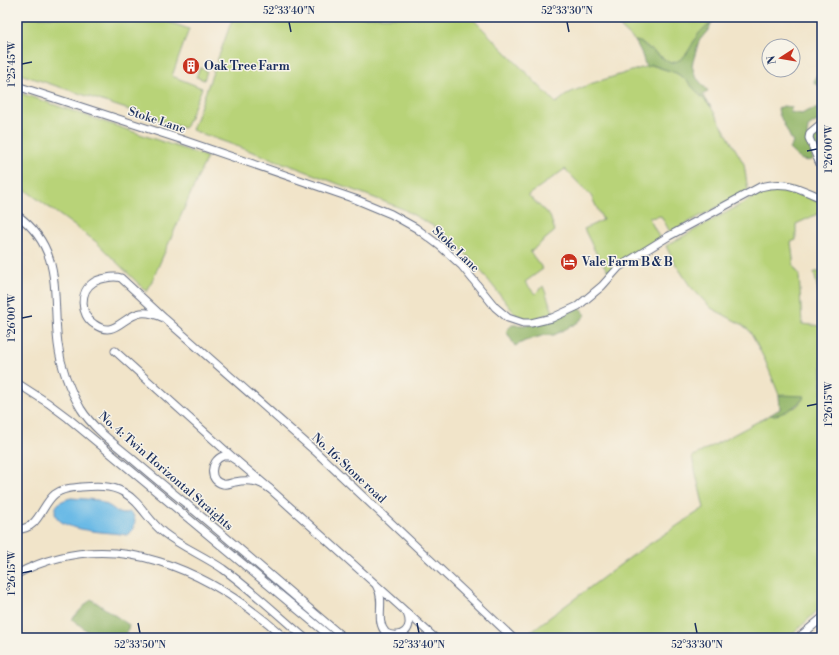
<svg xmlns="http://www.w3.org/2000/svg" width="839" height="655" font-family="'Libre Bodoni',serif">
  <style>
    .green { fill: #b8d378; stroke: #6a816b }
    .forest { fill: #92b568; stroke: #567263 }
    .water { fill: #6bbae6; stroke: #4374a2 }
    .lines { fill: none; stroke-linecap: round; stroke-linejoin: round }
    .street-casing { stroke: #666e83; stroke-width: 9 }
    .street { stroke: #fff; stroke-width: 7 }
    .ticks { fill: none; stroke: #1b2f5e; stroke-width: 1.5 }
    .labels { text-anchor: middle; stroke-width: 3; stroke-linejoin: round; paint-order: stroke }
    .poi-label { font-size: 12px; font-weight: bold; fill: #1b2f5e; stroke: #f7f3e8; text-anchor: start }
    .street-label { font-size: 12px; fill: #1b2f5e; stroke: #f7f3e8 }
    .neatline { fill: none; stroke: #1b2f5e; stroke-width: 1.5 }
    .ticks-label { font-size: 10px; text-anchor: middle; fill: #1b2f5e }
  </style>
  <rect width="100%" height="100%" fill="#f7f3e8"/>
  <filter id="ink" filterUnits="userSpaceOnUse"><feTurbulence type="fractalNoise" baseFrequency=".025" numOctaves="2"/><feDisplacementMap in="SourceGraphic" scale="8" xChannelSelector="R" yChannelSelector="G"/><feConvolveMatrix kernelMatrix="1 2 1 2 8 2 1 2 1" color-interpolation-filters="sRGB"/></filter>
  <filter id="wash" filterUnits="userSpaceOnUse"><feTurbulence type="fractalNoise" baseFrequency=".012" numOctaves="4" result="noise"/><feDisplacementMap in="SourceGraphic" scale="16" xChannelSelector="R" yChannelSelector="G"/><feGaussianBlur stdDeviation="0.9" result="paint"/><feColorMatrix in="noise" values="0 0 0 0 0 0 0 0 0 0 0 0 0 0 0 0 0 1.4 0 .05"/><feComposite in="paint" operator="in"/></filter>
  <g filter="url(#wash)">
    <rect width="100%" height="100%" fill="#f1e4c9"/>
    <g class="green">
      <polygon points="27,17 161,17 160,19 189,29 172,76 202,88 186,126 184,128 17,73 17,29"/>
      <polygon points="233,17 476,17 474,20 556,103 569,93 593,83 651,65 676,73 684,78 711,107 744,164 748,191 670,232 661,216 649,218 659,237 657,241 609,272 599,259 584,229 603,220 591,196 565,169 528,195 550,216 555,231 530,252 543,269 525,282 535,294 543,286 553,312 532,320 516,315 481,271 466,254 452,240 435,227 403,209 297,168 192,130"/>
      <polygon points="610,17 717,17 711,24 703,29 685,56 677,62 670,63 640,42 635,41"/>
      <polygon points="200,68 207,71 204,80 196,77"/>
      <polygon points="17,92 207,157 147,292 95,241 17,184"/>
      <polygon points="776,188 794,189 816,201 822,205 822,212 796,224 796,240 791,242 794,267 799,274 802,324 822,326 822,606 789,638 522,638 636,553 704,508 692,457 770,415 772,415 796,407 805,397 779,395 765,360 749,330 741,324 711,308 690,286 673,260 666,246 767,190"/>
      <polygon points="814,272 822,272 822,308"/>
    </g>
    <g class="forest">
      <path d="M 711,24 L 709,29 L 699,41 L 692,65 L 695,76 L 708,91 L 703,95 L 711,107 L 684,78 L 676,73 L 652,65 L 646,67 L 641,52 L 635,41 L 640,42 L 670,63 C 691,60 689,42 703,29 C 705,27 709,26 711,24 Z"/>
      <polygon points="822,72 822,87 814,83 815,78 818,73"/>
      <path d="M 783,106 L 792,107 L 790,112 L 802,114 L 807,111 L 822,107 L 822,118 L 808,127 L 807,137 L 813,159 L 812,160 C 801,163 797,156 789,149 L 793,143 L 779,114 L 778,109 Z"/>
      <polygon points="822,128 822,148 817,149 812,140 814,135"/>
      <polygon points="580,308 586,315 577,323 554,335 545,335 525,341 515,346 506,331 512,325 534,325"/>
      <path d="M 779,395 L 805,396 C 799,405 781,417 770,415 L 780,409 Z"/>
      <polygon points="91,599 129,625 125,638 96,638 72,619"/>
    </g>
    <path class="water" d="M 71,498 L 98,500 L 111,507 L 119,513 L 122,514 L 130,512 C 137,517 135,523 133,530 L 127,535 L 121,534 C 106,532 54,531 55,511 C 56,502 64,500 71,498 Z"/>
  </g>
  <g filter="url(#ink)">
    <g class="lines">
      <defs>
        <g id="street">
          <polyline points="17,18 18,17"/>
          <path d="M 17,86 L 183,140 L 355,199 L 391,214 L 416,228 L 440,246 L 462,266 L 495,307 L 508,318 L 523,323 L 531,323 L 552,318 L 578,306 L 602,286 L 619,267 L 669,236 L 760,187 C 787,180 797,188 822,198"/>
          <polyline points="822,123 810,133 809,138 822,169"/>
          <path d="M 17,215 C 64,249 52,294 58,344 C 61,368 69,389 81,409 C 93,428 112,442 129,456 C 145,470 161,483 178,497 C 234,543 288,591 344,638"/>
          <path d="M 164,318 C 157,315 149,312 141,313 C 122,316 115,339 94,324 C 80,315 79,291 94,282 C 97,280 102,279 106,278 C 111,277 115,276 121,278 L 164,318 L 315,451 L 513,638"/>
          <polyline points="115,351 237,461"/>
          <polyline points="17,383 48,403 68,418 332,638"/>
          <path d="M 223,456 L 229,456 L 237,461 L 270,489 C 259,481 249,479 235,482 C 231,483 227,485 223,484 C 208,481 210,461 223,456 Z"/>
          <polyline points="270,489 435,638"/>
          <path d="M 17,529 C 39,530 41,505 55,494 C 63,488 72,488 81,487 C 95,486 111,485 123,492 C 141,502 148,521 164,533 C 182,547 204,556 223,569 C 252,590 278,615 305,638"/>
          <path d="M 17,574 C 114,523 211,571 285,638"/>
          <path d="M 377,587 C 386,602 374,620 386,633 C 402,640 414,629 407,613"/>
          <polyline points="798,638 822,618"/>
        </g>
      </defs>
      <use href="#street" class="street-casing"/>
      <use href="#street" class="street"/>
    </g>
  </g>
  <path class="ticks" d="M 289,22 L 291,32M 567,22 L 569,32M 22,64 L 32,62M 807,151 L 817,149M 22,318 L 32,316M 807,406 L 817,404M 22,573 L 32,571M 138,623 L 140,633M 417,623 L 419,633M 695,623 L 697,633"/>
  <defs>
    <symbol id="building-disc" viewBox="-11 -11 22 22"><circle r="9.5" fill="#c8321e" stroke="#f7f3e8"/><path d="M-4-6H4V6H1V3H-1V6H-4ZM-2.5-4.3h1.7v1.8h-1.7ZM.8-4.3h1.7v1.8H.8ZM-2.5-1h1.7V.8h-1.7ZM.8-1h1.7V.8H.8Z" fill="#fff"/></symbol>
    <symbol id="hotel-disc" viewBox="-11 -11 22 22"><circle r="9.5" fill="#c8321e" stroke="#f7f3e8"/><path d="M-6-4.5h1.5V1H6V5H4.5V3h-9V5H-6ZM-4 0a1.8 1.8 0 1 1 3.6 0ZM.5 0V-2.5h3Q6-2.5 6 0Z" fill="#fff"/></symbol>
  </defs>
  <g fill-rule="evenodd">
    <use href="#building-disc" x="181" y="56" width="20" height="20"/>
    <use href="#hotel-disc" x="559" y="252" width="20" height="20"/>
  </g>
  <g class="labels">
    <g class="poi-label">
      <text x="204" y="70">Oak Tree Farm</text>
      <text x="582" y="266">Vale Farm B &amp; B</text>
    </g>
    <g class="street-label">
      <text transform="translate(157 120) rotate(18)" y="4">Stoke Lane</text>
      <text transform="translate(456 249) rotate(44)" y="4">Stoke Lane</text>
      <text transform="translate(349 468) rotate(43)" y="4">No. 16: Stone road</text>
      <text transform="translate(166 471) rotate(41)" y="4">No. 4: Twin Horizontal Straights</text>
    </g>
  </g>
  <rect width="839" height="655" fill="none" stroke="#f7f3e8" stroke-width="44"/>
  <g transform="translate(781 58) rotate(258)"><circle r="19" fill="#f7f3e8" stroke="#9fa5b1"/>
  <path d="M0-3L7 15L0 10L-7 15Z" fill="#c8321e"/>
  <text y="-6" font-size="11" font-weight="bold" text-anchor="middle" fill="#1b2f5e">N</text>
  </g>
  <rect x="22" y="22" width="795" height="611" class="neatline"/>
  <g class="ticks-label">
    <text x="289" y="14">52°33'40"N</text>
    <text x="567" y="14">52°33'30"N</text>
    <text transform="translate(11 64) rotate(-90)" y="4">1°25'45"W</text>
    <text transform="translate(828 149) rotate(-90)" y="4">1°26'00"W</text>
    <text transform="translate(11 318) rotate(-90)" y="4">1°26'00"W</text>
    <text transform="translate(828 404) rotate(-90)" y="4">1°26'15"W</text>
    <text transform="translate(11 573) rotate(-90)" y="4">1°26'15"W</text>
    <text x="140" y="648">52°33'50"N</text>
    <text x="419" y="648">52°33'40"N</text>
    <text x="697" y="648">52°33'30"N</text>
  </g>
</svg>
